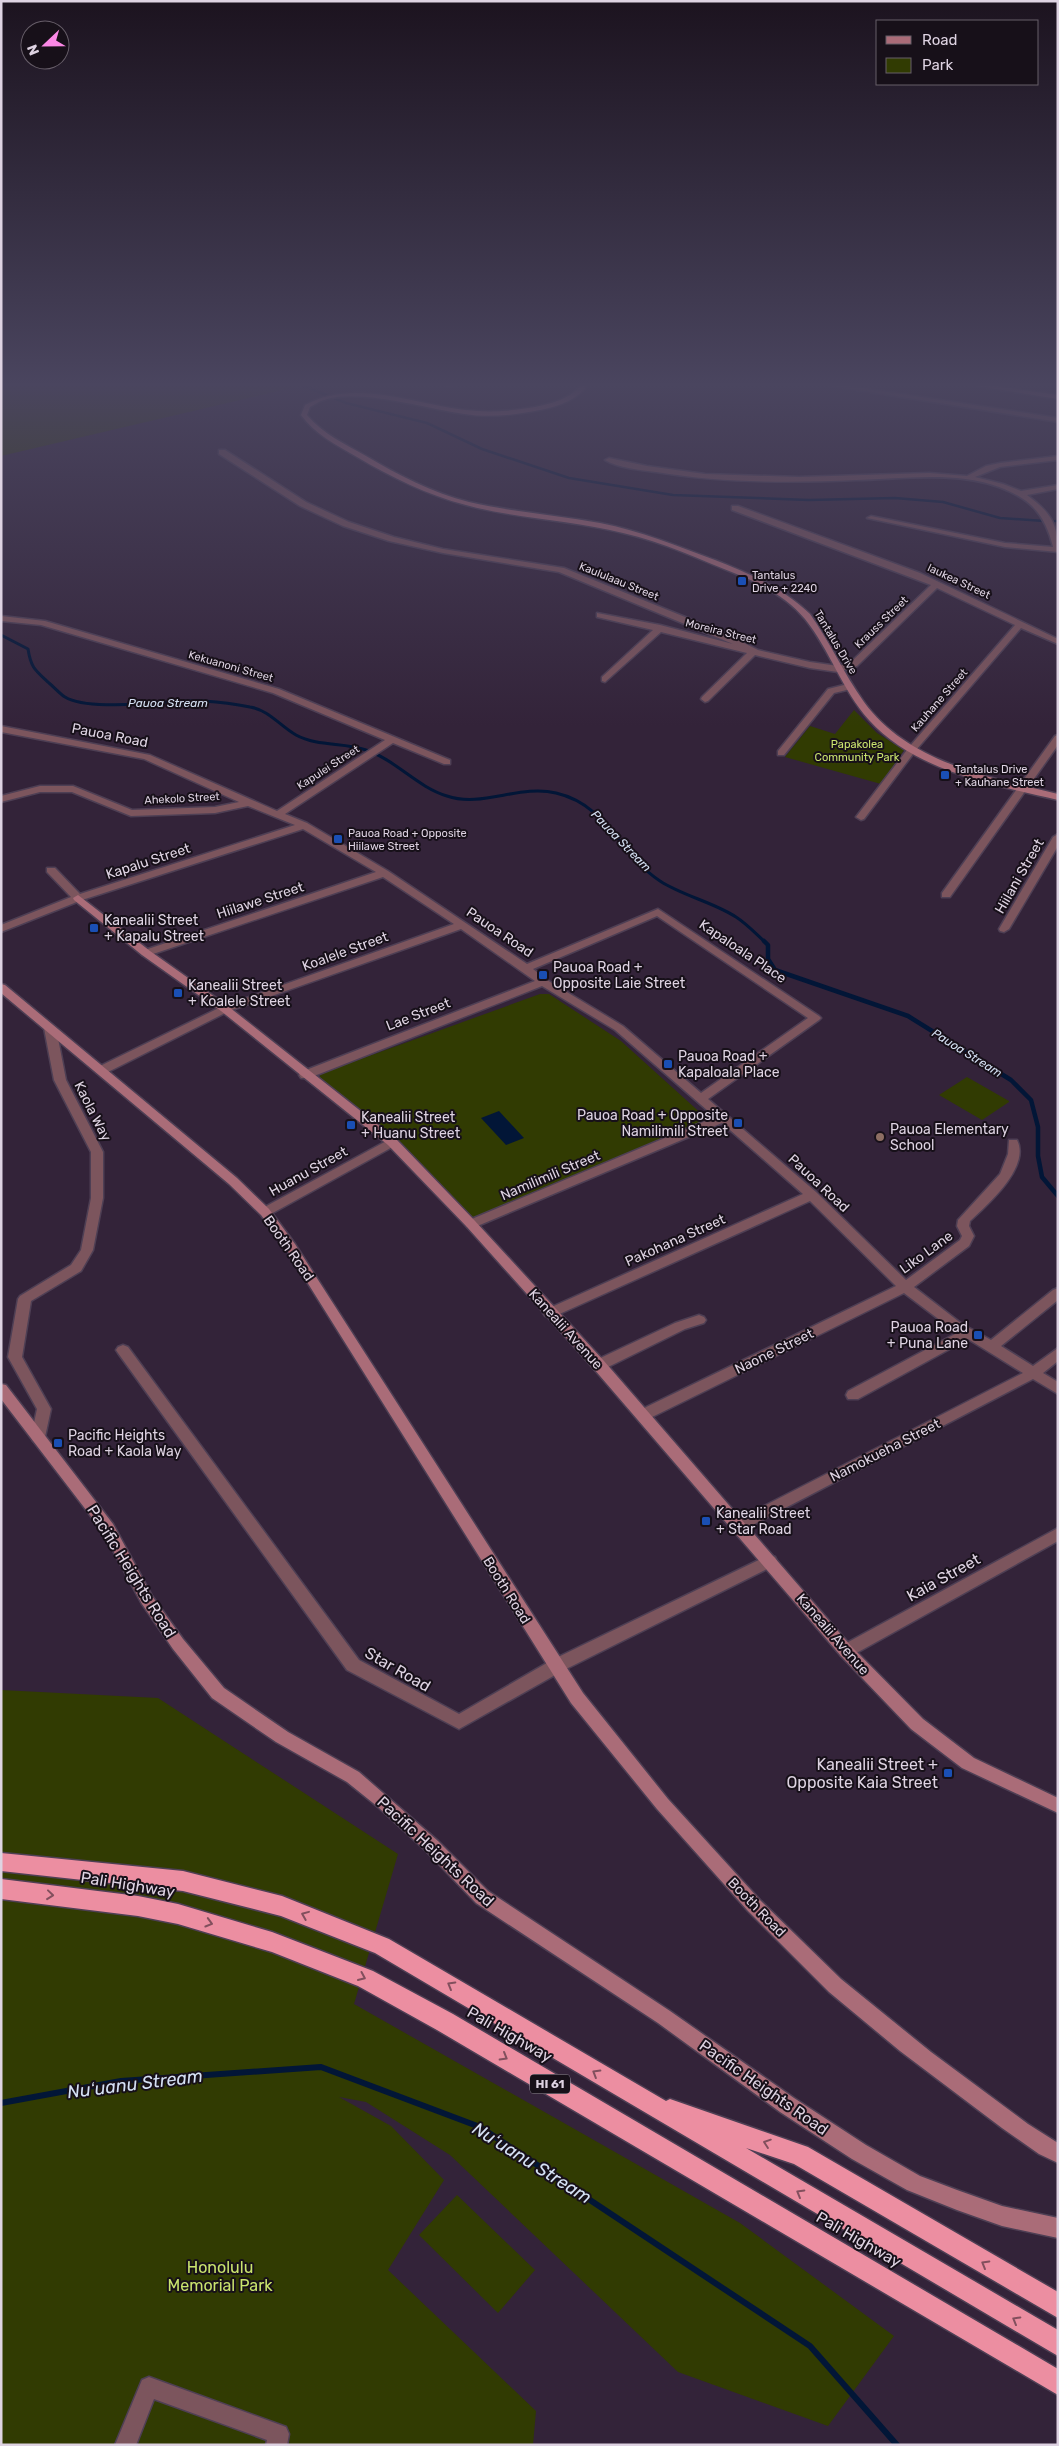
<svg xmlns="http://www.w3.org/2000/svg" width="1059" height="2446" font-family="Rubik,sans-serif">
  <style>
    .green { fill: #313b02 }
    .water { fill: #021637 }
    .lines { fill: none; stroke-linecap: round; stroke-linejoin: round }
    .stream-far3 { stroke: #021637; stroke-width: 2.5 }
    .stream-far2 { stroke: #021637; stroke-width: 3 }
    .stream-far1 { stroke: #021637; stroke-width: 4.5 }
    .stream { stroke: #021637; stroke-width: 6 }
    .street-casing { stroke: #4e3f54; stroke-width: 3 }
    .secondary-casing { stroke: #4e3f54; stroke-width: 3 }
    .highway-casing { stroke: #4e3f54; stroke-width: 3 }
    .street { fill: #7c555d; fill-rule: evenodd }
    .secondary { fill: #aa6c78; fill-rule: evenodd }
    .highway { fill: #ec8ea1; fill-rule: evenodd }
    .oneway { stroke: #824f5d }
    .transit-dot { fill: #1a4fb4; stroke: #171019; stroke-width: 2 }
    .education-dot { fill: #8d6e63; stroke: #171019; stroke-width: 2 }
    .labels { text-anchor: middle; stroke-width: 4; stroke-linejoin: round; paint-order: stroke }
    .far-poi-label { font-size: 11px; fill: #ded3e2; stroke: #171019; text-anchor: start }
    .far-street-label { font-size: 11px; fill: #ded3e2; stroke: #171019 }
    .far-park-label { font-size: 11px; fill: #cae46e; stroke: #171019 }
    .far-water-label { font-size: 12px; font-style: italic; fill: #d5e1f4; stroke: #171019 }
    .shield { fill: #171019; stroke: #a298a6; stroke-width: 1 }
    .shield-label { font-size: 12px; font-weight: bold; fill: #ded3e2 }
    .street-label { font-size: 14px; fill: #ded3e2; stroke: #171019 }
    .poi-label { font-size: 14px; fill: #ded3e2; stroke: #171019; text-anchor: start }
    .near-street-label { font-size: 16px; fill: #ded3e2; stroke: #171019 }
    .near-poi-label { font-size: 16px; fill: #ded3e2; stroke: #171019; text-anchor: end }
    .near-park-label { font-size: 16px; fill: #cae46e; stroke: #171019 }
    .near-water-label { font-size: 18px; font-style: italic; fill: #d5e1f4; stroke: #171019 }
  </style>
  <rect width="100%" height="100%" fill="#332339"/>
  <g class="green">
    <polygon points="1,384 308,384 1,456"/>
    <polygon points="854,710 877,733 904,750 881,784 785,757 810,726 835,734"/>
    <polygon points="540,994 549,994 621,1041 705,1117 705,1121 474,1220 405,1148 320,1081 320,1075 325,1072"/>
    <polygon points="967,1077 1009,1101 1009,1102 982,1120 939,1095"/>
    <polygon points="1,1690 158,1698 398,1854 354,2004 740,2223 894,2336 828,2426 678,2372 450,2155 366,2102 339,2097 391,2126 444,2180 388,2270 536,2411 533,2445 1,2445"/>
    <polygon points="457,2195 535,2270 498,2313 419,2235"/>
  </g>
  <polygon class="water" points="499,1111 524,1138 506,1145 481,1118"/>
  <g class="lines">
    <g class="stream-far3">
      <polyline points="299,384 346,403 427,423 482,449 569,478 673,495 809,500 895,498 943,502 1000,518 1044,521"/>
      <polyline points="1055,521 1058,521"/>
    </g>
    <path class="stream-far2" d="M 1,635 L 28,649 C 31,668 35,670 49,683 C 54,687 59,693 65,697 C 91,713 172,699 204,701 C 219,702 235,704 250,707 C 269,710 280,726 296,735 C 318,747 344,742 366,750 C 396,760 417,787 447,796 C 482,808 520,784 556,793 C 608,805 619,854 660,881 C 683,896 713,902 736,917 C 747,924 756,934 765,942"/>
    <polyline class="stream-far1" points="764,941 768,945 768,959 775,970 908,1016 1011,1080 1031,1100 1038,1127 1038,1156 1042,1177 1058,1196"/>
    <polyline class="stream" points="1,2103 121,2081 321,2067 480,2127 810,2346 897,2445"/>
    <defs>
      <g id="street">
        <polygon points="449,384 461,384 447,387 446,386"/>
        <polygon points="820,384 836,384 1058,418 1058,422"/>
        <polygon points="219,450 225,450 306,502 349,522 394,537 443,549 564,568 722,632 758,650 810,662 838,666 851,662 931,585 732,510 732,506 738,506 920,573 1058,639 1058,644 1021,628 916,750 864,819 861,820 856,817 910,746 1015,625 937,588 857,666 838,672 810,668 755,655 708,701 705,702 701,699 702,697 747,653 661,632 605,682 602,681 602,677 653,630 597,617 597,613 660,625 733,644 559,572 443,553 389,541 343,526 300,506 219,454"/>
        <path d="M 1058,456 L 1058,460 L 1000,467 L 975,477 L 1003,484 L 1021,491 L 1058,485 L 1058,489 L 1027,495 C 1050,512 1058,523 1058,552 L 1005,547 L 867,518 L 871,516 L 1005,543 L 1053,547 C 1045,514 1031,499 999,487 C 954,471 903,479 856,480 C 790,483 722,483 656,472 C 641,470 618,468 605,460 L 609,458 L 647,466 L 705,474 L 799,477 L 929,473 L 967,476 L 986,466 L 1000,463 Z"/>
        <path d="M 1,616 L 45,621 L 279,689 L 450,760 L 450,764 L 444,764 L 393,743 L 285,814 L 307,823 L 388,871 L 527,964 L 658,909 L 819,1016 L 821,1018 L 819,1020 L 708,1099 L 816,1192 L 906,1280 L 960,1240 L 962,1236 L 957,1226 L 958,1220 L 1000,1174 L 1008,1154 L 1009,1140 L 1017,1140 C 1031,1167 987,1205 970,1221 L 969,1226 L 974,1236 L 969,1246 L 914,1287 L 962,1324 L 991,1340 L 1053,1290 L 1058,1288 L 1058,1300 L 1001,1346 L 1033,1366 L 1058,1348 L 1058,1361 L 1043,1373 L 1058,1382 L 1058,1394 L 1033,1379 L 743,1530 L 738,1532 L 733,1530 L 731,1526 L 733,1522 L 1023,1373 L 968,1339 L 858,1399 L 848,1399 L 846,1395 L 848,1391 L 957,1333 L 904,1293 L 648,1419 L 638,1419 L 636,1415 L 638,1411 L 896,1286 L 810,1201 L 555,1316 L 545,1316 L 543,1313 L 545,1310 L 803,1194 L 722,1123 L 475,1227 L 467,1227 L 465,1224 L 467,1221 L 715,1117 L 615,1030 L 542,986 L 309,1078 L 301,1078 L 299,1075 L 301,1072 L 535,981 L 461,929 L 229,1011 L 106,1073 L 98,1073 L 96,1070 L 98,1067 L 221,1007 L 454,924 L 383,877 L 150,955 L 142,955 L 142,951 L 376,872 L 303,829 L 82,900 L 1,932 L 1,925 L 71,897 L 47,872 L 47,868 L 55,868 L 80,894 L 295,825 L 248,806 L 215,813 L 131,816 L 72,792 L 40,792 L 1,802 L 1,796 L 40,786 L 73,786 L 132,810 L 215,807 L 239,802 L 144,759 L 1,732 L 1,726 L 150,755 L 277,811 L 385,740 L 273,693 L 41,625 L 1,621 ZM 657,916 L 808,1018 L 701,1093 L 623,1026 L 547,980 L 533,969 Z"/>
        <polygon points="848,684 851,685 851,689 834,693 784,755 778,755 778,751 828,689"/>
        <polygon points="1058,735 1058,745 950,897 942,897 942,893 1055,736"/>
        <polygon points="1058,834 1058,846 1009,929 1004,932 1000,931 999,929 1053,837"/>
        <polygon points="50,1025 56,1028 66,1080 103,1152 103,1198 93,1250 81,1271 31,1301 22,1357 51,1409 45,1437 43,1441 38,1442 33,1441 31,1437 37,1409 8,1357 18,1299 20,1296 71,1265 81,1250 91,1198 91,1152 54,1080 44,1028"/>
        <polygon points="392,1138 398,1142 396,1145 269,1215 265,1216 259,1212 261,1209"/>
        <polygon points="699,1315 704,1317 706,1320 704,1323 685,1329 604,1369 594,1369 592,1365 594,1361 675,1323"/>
        <polygon points="123,1345 128,1347 359,1660 459,1714 552,1660 765,1557 770,1555 775,1557 777,1561 775,1565 564,1670 459,1729 347,1670 118,1353 116,1350 118,1347"/>
        <polygon points="1058,1528 1058,1541 851,1656 846,1658 841,1656 838,1651 841,1646"/>
        <polygon points="149,2377 286,2427 289,2434 287,2445 266,2445 267,2440 154,2399 136,2445 115,2445 142,2380"/>
      </g>
      <g id="secondary">
        <path d="M 582,384 L 589,384 C 577,400 560,406 540,410 C 515,415 489,418 464,414 C 426,409 359,388 324,400 C 319,401 314,405 310,407 L 307,415 C 323,434 345,444 366,456 C 398,475 433,493 469,502 C 512,512 557,515 600,523 C 641,531 677,546 715,560 C 750,574 783,588 810,614 C 830,642 844,674 864,702 C 907,762 990,778 1058,794 L 1058,800 C 994,785 915,771 869,720 C 842,690 830,650 805,619 C 788,598 763,585 739,575 C 701,560 663,542 623,533 C 571,520 517,519 466,505 C 427,495 391,477 357,457 C 336,445 315,434 301,415 L 305,405 C 354,378 414,404 466,410 C 489,413 512,411 535,407 C 553,403 570,399 582,384 Z"/>
        <polygon points="964,384 981,384 1058,395 1058,399"/>
        <polygon points="78,895 150,951 229,1007 396,1139 475,1221 604,1361 851,1646 923,1719 974,1758 1058,1798 1058,1813 962,1768 911,1729 841,1656 594,1369 467,1227 388,1145 221,1011 142,955 74,900 73,898"/>
        <polygon points="1,984 5,985 237,1178 269,1209 295,1244 583,1693 668,1799 760,1900 841,1979 931,2052 1028,2124 1058,2143 1058,2163 1039,2154 1002,2128 900,2051 829,1992 748,1911 657,1809 571,1703 287,1250 261,1215 229,1184 1,993"/>
        <polygon points="1,1384 6,1385 113,1524 152,1596 183,1639 224,1688 288,1732 359,1772 438,1841 488,1891 670,2011 794,2098 866,2145 920,2176 957,2190 1002,2206 1058,2218 1058,2238 1002,2226 957,2210 907,2190 852,2159 780,2112 658,2023 476,1903 426,1851 378,1807 347,1782 276,1742 212,1698 173,1649 142,1604 103,1532 1,1399"/>
      </g>
      <g id="highway">
        <polygon points="1,1853 183,1871 282,1896 389,1939 666,2101 670,2099 808,2147 1058,2292 1058,2318 794,2164 746,2148 1058,2330 1058,2356 375,1953 281,1916 183,1891 1,1871"/>
        <polygon points="1,1879 138,1896 178,1904 272,1932 373,1971 453,2014 1058,2369 1058,2395 437,2030 358,1986 272,1952 178,1924 138,1916 1,1899"/>
      </g>
    </defs>
    <use href="#street" class="street-casing"/>
    <use href="#secondary" class="secondary-casing"/>
    <use href="#highway" class="highway-casing"/>
    <use href="#street" class="street"/>
    <use href="#secondary" class="secondary"/>
    <use href="#highway" class="highway"/>
  </g>
  <defs><path id="oneway-chevron" d="M-2-3.5L2.5 0L-2 3.5" fill="none" stroke-width="1.6" stroke-linecap="round" stroke-linejoin="round" transform="scale(1.25)"/></defs>
  <g class="oneway">
    <use href="#oneway-chevron" transform="translate(50 1895) rotate(6)"/>
    <use href="#oneway-chevron" transform="translate(305 1915) rotate(-158)"/>
    <use href="#oneway-chevron" transform="translate(209 1923) rotate(16)"/>
    <use href="#oneway-chevron" transform="translate(362 1977) rotate(24)"/>
    <use href="#oneway-chevron" transform="translate(451 1985) rotate(-150)"/>
    <use href="#oneway-chevron" transform="translate(504 2057) rotate(30)"/>
    <use href="#oneway-chevron" transform="translate(596 2073) rotate(-149)"/>
    <use href="#oneway-chevron" transform="translate(767 2143) rotate(-161)"/>
    <use href="#oneway-chevron" transform="translate(800 2193) rotate(-150)"/>
    <use href="#oneway-chevron" transform="translate(985 2264) rotate(-150)"/>
    <use href="#oneway-chevron" transform="translate(1016 2320) rotate(-150)"/>
  </g>
  <linearGradient id="sky" x2="0" y2="1"><stop stop-color="#1c131f"/><stop offset="0.53" stop-color="#4a455f"/><stop offset="1" stop-color="#4a455f" stop-opacity="0"/></linearGradient>
  <rect width="1059" height="726" fill="url(#sky)"/>
  <g class="transit-dot">
    <rect x="737" y="576" width="10" height="10" rx="2.5"/>
    <rect x="940" y="770" width="10" height="10" rx="2.5"/>
    <rect x="333" y="834" width="10" height="10" rx="2.5"/>
    <rect x="89" y="923" width="10" height="10" rx="2.5"/>
    <rect x="538" y="970" width="10" height="10" rx="2.5"/>
    <rect x="173" y="988" width="10" height="10" rx="2.5"/>
    <rect x="663" y="1059" width="10" height="10" rx="2.5"/>
    <rect x="733" y="1118" width="10" height="10" rx="2.5"/>
    <rect x="346" y="1120" width="10" height="10" rx="2.5"/>
    <rect x="973" y="1330" width="10" height="10" rx="2.5"/>
    <rect x="53" y="1438" width="10" height="10" rx="2.5"/>
    <rect x="701" y="1516" width="10" height="10" rx="2.5"/>
    <rect x="943" y="1768" width="10" height="10" rx="2.5"/>
  </g>
  <circle class="education-dot" cx="880" cy="1137" r="5"/>
  <g class="labels">
    <g class="far-poi-label">
      <text x="752" y="579">Tantalus<tspan x="752" dy="13">Drive + 2240</tspan></text>
      <text x="955" y="773">Tantalus Drive<tspan x="955" dy="13">+ Kauhane Street</tspan></text>
      <text x="348" y="837">Pauoa Road + Opposite<tspan x="348" dy="13">Hiilawe Street</tspan></text>
    </g>
    <g class="far-street-label">
      <text transform="translate(619 581) rotate(22)" y="4">Kaululaau Street</text>
      <text transform="translate(959 581) rotate(25)" y="4">Iaukea Street</text>
      <text transform="translate(881 622) rotate(-44)" y="4">Krauss Street</text>
      <text transform="translate(721 631) rotate(14)" y="4">Moreira Street</text>
      <text transform="translate(836 642) rotate(59)" y="4">Tantalus Drive</text>
      <text transform="translate(231 666) rotate(16)" y="4">Kekuanoni Street</text>
      <text transform="translate(939 700) rotate(-49)" y="4">Kauhane Street</text>
      <text transform="translate(328 767) rotate(-33)" y="4">Kapulei Street</text>
      <text transform="translate(182 798) rotate(-3)" y="4">Ahekolo Street</text>
    </g>
    <g class="far-park-label">
      <text x="857" y="748">Papakolea<tspan x="857" dy="13">Community Park</tspan></text>
    </g>
    <g class="far-water-label">
      <text x="168" y="707">Pauoa Stream</text>
      <text transform="translate(621 841) rotate(46)" y="4">Pauoa Stream</text>
      <text transform="translate(967 1053) rotate(32)" y="4">Pauoa Stream</text>
    </g>
    <rect class="shield" x="530" y="2074.5" width="40" height="19" rx="4"/>
    <g class="shield-label">
      <text x="550" y="2088">HI 61</text>
    </g>
    <g class="street-label">
      <text transform="translate(110 735) rotate(11)" y="5">Pauoa Road</text>
      <text transform="translate(148 861) rotate(-18)" y="5">Kapalu Street</text>
      <text transform="translate(1019 876) rotate(-60)" y="5">Hiilani Street</text>
      <text transform="translate(260 900) rotate(-18)" y="5">Hiilawe Street</text>
      <text transform="translate(500 932) rotate(34)" y="5">Pauoa Road</text>
      <text transform="translate(345 951) rotate(-20)" y="5">Koalele Street</text>
      <text transform="translate(743 951) rotate(34)" y="5">Kapaloala Place</text>
      <text transform="translate(418 1014) rotate(-21)" y="5">Lae Street</text>
      <text transform="translate(93 1111) rotate(63)" y="5">Kaola Way</text>
      <text transform="translate(308 1171) rotate(-29)" y="5">Huanu Street</text>
      <text transform="translate(550 1175) rotate(-23)" y="5">Namilimili Street</text>
      <text transform="translate(819 1183) rotate(43)" y="5">Pauoa Road</text>
      <text transform="translate(675 1240) rotate(-24)" y="5">Pakohana Street</text>
      <text transform="translate(289 1248) rotate(55)" y="5">Booth Road</text>
      <text transform="translate(926 1252) rotate(-36)" y="5">Liko Lane</text>
      <text transform="translate(566 1329) rotate(48)" y="5">Kanealii Avenue</text>
      <text transform="translate(774 1351) rotate(-26)" y="5">Naone Street</text>
      <text transform="translate(885 1450) rotate(-27)" y="5">Namokueha Street</text>
      <text transform="translate(507 1590) rotate(58)" y="5">Booth Road</text>
      <text transform="translate(833 1634) rotate(49)" y="5">Kanealii Avenue</text>
      <text transform="translate(757 1907) rotate(46)" y="5">Booth Road</text>
    </g>
    <g class="poi-label">
      <text x="104" y="925">Kanealii Street<tspan x="104" dy="16">+ Kapalu Street</tspan></text>
      <text x="553" y="972">Pauoa Road +<tspan x="553" dy="16">Opposite Laie Street</tspan></text>
      <text x="188" y="990">Kanealii Street<tspan x="188" dy="16">+ Koalele Street</tspan></text>
      <text x="678" y="1061">Pauoa Road +<tspan x="678" dy="16">Kapaloala Place</tspan></text>
      <text x="728" y="1120" text-anchor="end">Pauoa Road + Opposite<tspan x="728" dy="16">Namilimili Street</tspan></text>
      <text x="361" y="1122">Kanealii Street<tspan x="361" dy="16">+ Huanu Street</tspan></text>
      <text x="890" y="1134">Pauoa Elementary<tspan x="890" dy="16">School</tspan></text>
      <text x="968" y="1332" text-anchor="end">Pauoa Road<tspan x="968" dy="16">+ Puna Lane</tspan></text>
      <text x="68" y="1440">Pacific Heights<tspan x="68" dy="16">Road + Kaola Way</tspan></text>
      <text x="716" y="1518">Kanealii Street<tspan x="716" dy="16">+ Star Road</tspan></text>
    </g>
    <g class="near-street-label">
      <text transform="translate(132 1571) rotate(58)" y="6">Pacific Heights Road</text>
      <text transform="translate(943 1577) rotate(-29)" y="6">Kaia Street</text>
      <text transform="translate(398 1669) rotate(30)" y="6">Star Road</text>
      <text transform="translate(436 1851) rotate(43)" y="6">Pacific Heights Road</text>
      <text transform="translate(128 1884) rotate(9)" y="6">Pali Highway</text>
      <text transform="translate(510 2034) rotate(30)" y="6">Pali Highway</text>
      <text transform="translate(764 2087) rotate(35)" y="6">Pacific Heights Road</text>
      <text transform="translate(859 2239) rotate(30)" y="6">Pali Highway</text>
    </g>
    <g class="near-poi-label">
      <text x="938" y="1770">Kanealii Street +<tspan x="938" dy="18">Opposite Kaia Street</tspan></text>
    </g>
    <g class="near-park-label">
      <text x="220" y="2273">Honolulu<tspan x="220" dy="18">Memorial Park</tspan></text>
    </g>
    <g class="near-water-label">
      <text transform="translate(135 2084) rotate(-7)" y="6">Nuʻuanu Stream</text>
      <text transform="translate(532 2163) rotate(32)" y="6">Nuʻuanu Stream</text>
    </g>
  </g>
  <rect width="1059" height="2446" fill="none" stroke="#ded3e2" stroke-width="5"/>
  <rect x="876" y="20" width="162" height="65" fill="#171019" stroke="#675e69"/>
  <rect x="886" y="36" width="25" height="8" fill="#aa6c78" stroke="#675e69"/>
  <text x="922" y="45" font-size="15" fill="#ded3e2">Road</text>
  <rect x="886" y="58" width="25" height="15" fill="#313b02" stroke="#675e69"/>
  <text x="922" y="70" font-size="15" fill="#ded3e2">Park</text>
  <g transform="translate(45 45) rotate(248)"><circle r="24" fill="#171019" stroke="#675e69"/>
  <path d="M0-4L9 19L0 12L-9 19Z" fill="#fb87e5"/>
  <text y="-8" font-size="14" font-weight="bold" text-anchor="middle" fill="#ded3e2">N</text>
  </g>
</svg>
